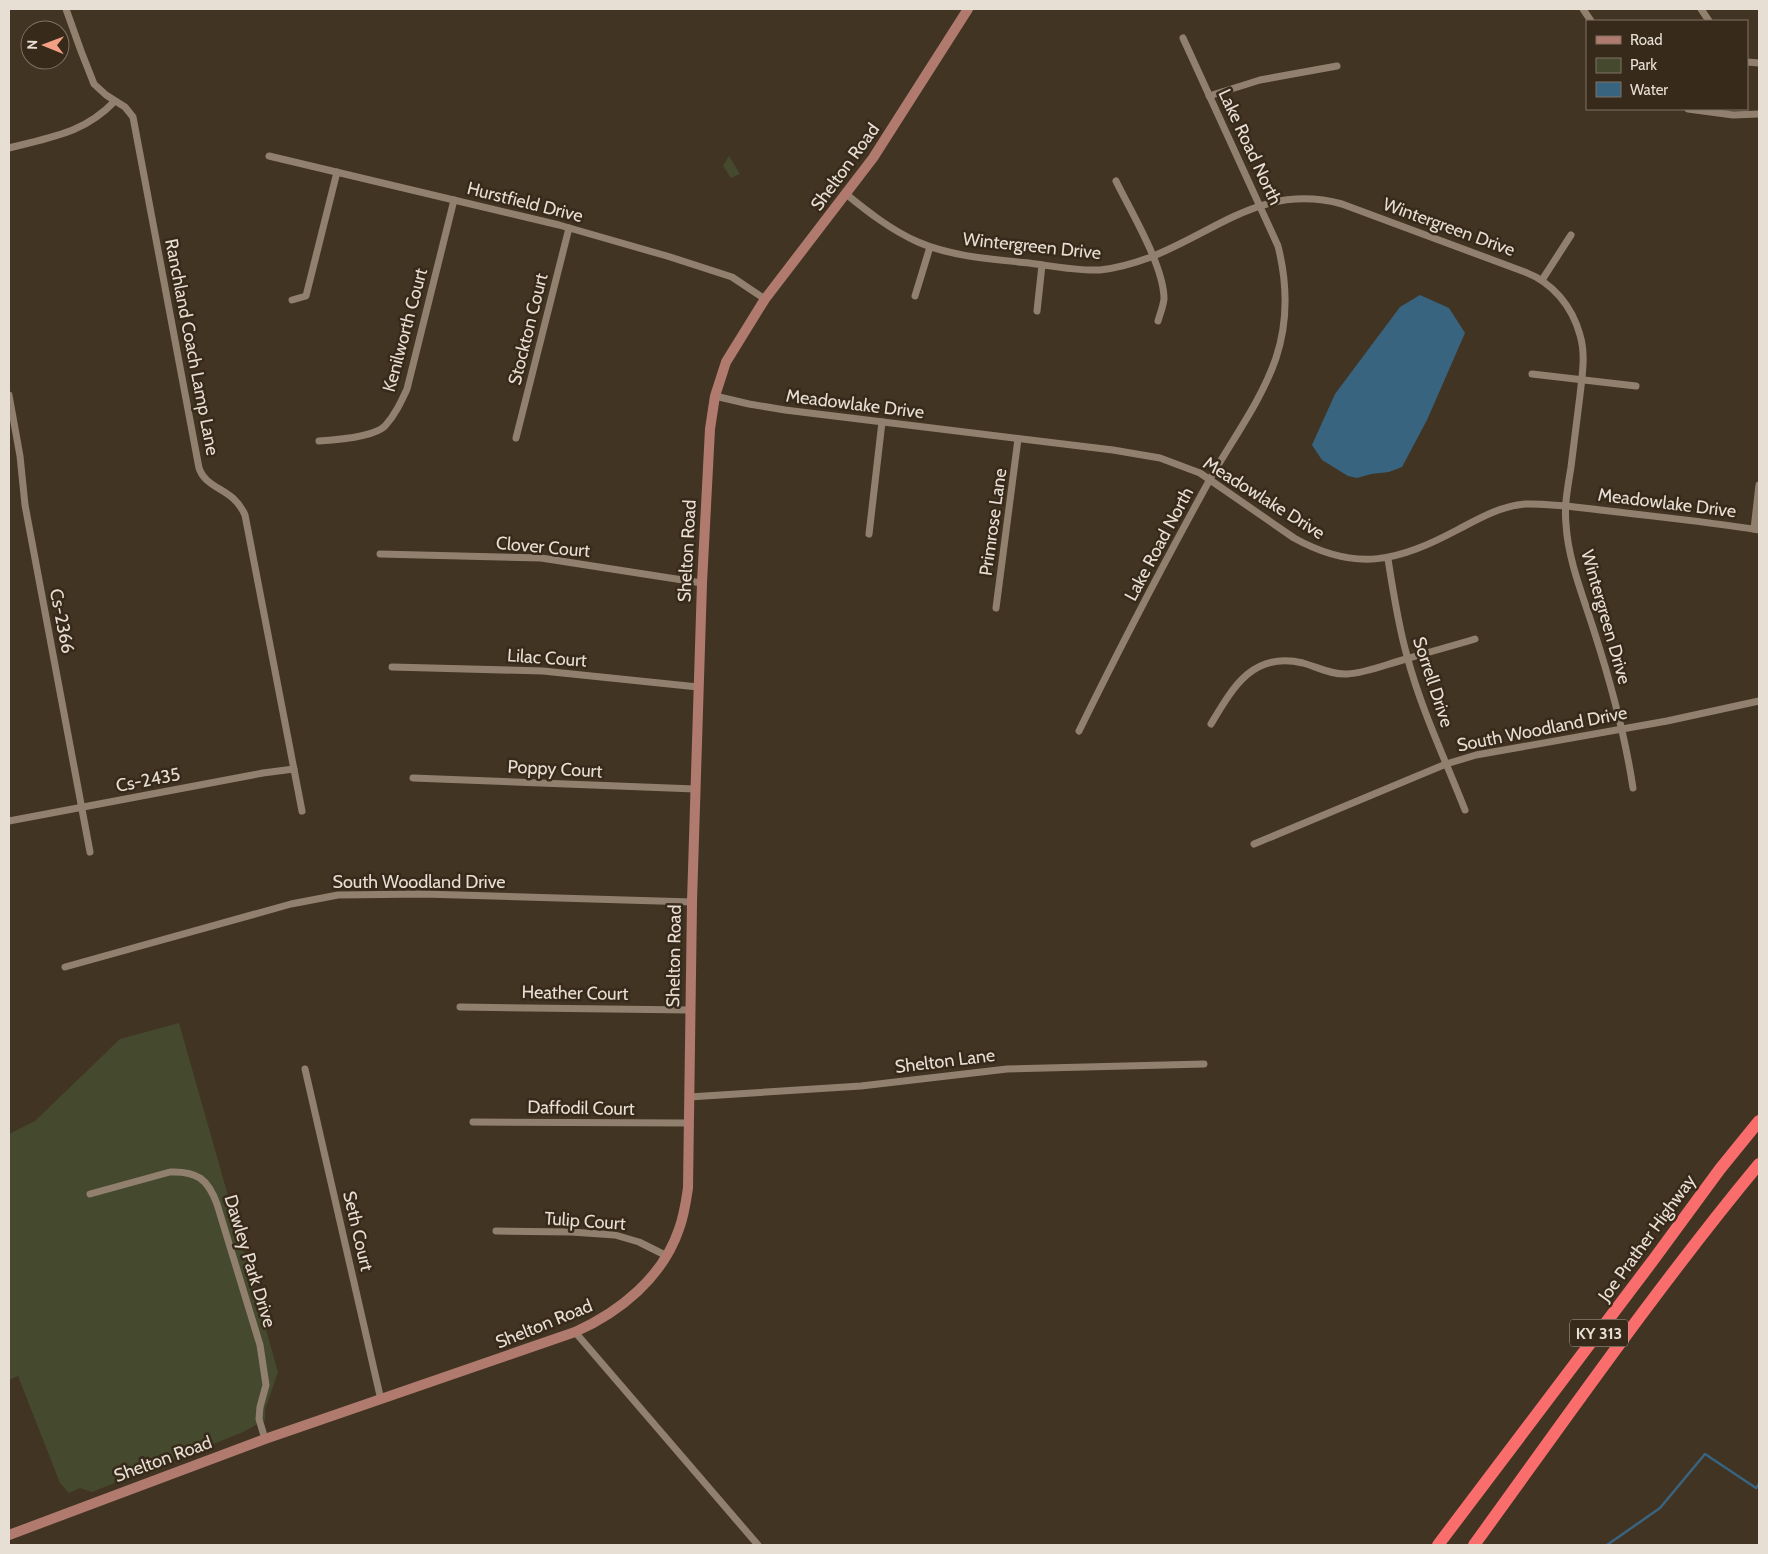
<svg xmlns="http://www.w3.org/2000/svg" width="1768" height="1554" font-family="Cabin,sans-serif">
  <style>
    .green { fill: #45492d }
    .water { fill: #38647f }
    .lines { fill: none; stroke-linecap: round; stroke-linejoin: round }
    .stream { stroke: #38647f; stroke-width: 2.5 }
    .street { stroke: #91806e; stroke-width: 7 }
    .secondary { stroke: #b07b6e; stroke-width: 10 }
    .highway { stroke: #f96e6d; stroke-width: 12 }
    .labels { text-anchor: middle; stroke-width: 5; stroke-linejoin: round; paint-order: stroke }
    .shield { fill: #382a1a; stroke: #b2a89c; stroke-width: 1 }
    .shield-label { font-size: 16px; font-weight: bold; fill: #e7ded4 }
    .street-label { font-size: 18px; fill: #e7ded4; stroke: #382a1a }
  </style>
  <rect width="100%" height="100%" fill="#423423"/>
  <g class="green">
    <polygon points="729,156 740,174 731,178 723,166"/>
    <polygon points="179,1023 278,1372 265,1410 265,1420 241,1433 92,1492 80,1488 69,1493 60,1483 18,1376 9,1380 9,1134 35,1121 120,1039"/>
  </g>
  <polygon class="water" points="1420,295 1449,308 1465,333 1427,420 1402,467 1389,472 1371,474 1357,478 1348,476 1322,460 1312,445 1335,394 1400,307"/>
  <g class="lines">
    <polyline class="stream" points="1607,1545 1660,1508 1705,1454 1756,1488 1759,1484"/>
    <g class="street">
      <path d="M 66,9 L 81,51 L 94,84 L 106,95 L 125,107 L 133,117 L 199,468 C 207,491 233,487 245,515 L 302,811"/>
      <polyline points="1583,9 1591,21"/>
      <polyline points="1701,9 1709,21"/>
      <polyline points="1747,62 1759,63"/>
      <polyline points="1209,96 1260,80 1337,66"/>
      <polyline points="1688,109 1733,115 1759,114"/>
      <path d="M 9,148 C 51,137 83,134 115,101"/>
      <polyline points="269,156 559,225 667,256 732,277 765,299"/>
      <path d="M 1116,181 C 1131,212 1164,266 1164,299 C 1163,307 1160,314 1158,321"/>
      <path d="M 846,194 C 868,212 891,230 918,242 C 953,257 992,259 1029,263 C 1052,266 1076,271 1100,270 C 1118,268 1135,263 1151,257 C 1219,230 1264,183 1342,204 L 1525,272 C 1553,283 1572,306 1580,335 C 1586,355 1582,376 1580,395 C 1577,419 1574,443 1571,467 C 1568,486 1564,505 1566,524 C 1568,561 1584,598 1595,634 C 1611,684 1625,735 1633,788"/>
      <polyline points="1542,280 1571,235"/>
      <polyline points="915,296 930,247"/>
      <polyline points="292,300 306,296 337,172"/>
      <polyline points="1037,311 1042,265"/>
      <polyline points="1532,374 1636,386"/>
      <polyline points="9,395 20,456 25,505 90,852"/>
      <path d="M 715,396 L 749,404 L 785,410 L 1113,450 L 1160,458 L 1200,473 L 1294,538 C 1357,573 1399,561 1459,529 C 1480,518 1501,506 1525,504 C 1553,503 1581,508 1609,511 C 1659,517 1709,522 1759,530"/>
      <polyline points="516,438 569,228"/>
      <path d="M 319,441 C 335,440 374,437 385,426 C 395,415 401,402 407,389 L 454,200"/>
      <polyline points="1754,529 1759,485"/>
      <polyline points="869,534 882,422"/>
      <polyline points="380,554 541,558 702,583"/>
      <path d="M 1388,559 C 1393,591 1398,624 1407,656 C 1421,709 1445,759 1465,810"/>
      <polyline points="996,608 1018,439"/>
      <polyline points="392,667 543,671 698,687"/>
      <path d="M 1211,724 C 1233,687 1253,651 1303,663 C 1317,667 1332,675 1347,674 C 1367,673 1387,664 1406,659 C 1429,652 1452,646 1475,639"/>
      <path d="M 1079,731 C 1120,647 1164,563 1209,481 C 1231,441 1261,402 1276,358 C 1288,322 1287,282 1278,246 L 1183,38"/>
      <polyline points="413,778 695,789"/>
      <polyline points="9,821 263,773 294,769"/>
      <polyline points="1254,844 1446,764 1476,755 1667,721 1759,701"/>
      <polyline points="65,967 291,904 338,895 423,894 692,902"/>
      <polyline points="460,1007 689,1010"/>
      <polyline points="305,1069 381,1400"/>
      <polyline points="689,1097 861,1086 1007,1069 1204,1064"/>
      <polyline points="473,1122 688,1123"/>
      <path d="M 90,1194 L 170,1172 C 197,1171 208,1179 217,1204 L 260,1345 L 266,1385 L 260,1407 L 259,1419 L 265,1439"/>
      <polyline points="496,1231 571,1232 615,1235 639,1242 667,1256"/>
      <polyline points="575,1332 758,1545"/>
    </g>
    <path class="secondary" d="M 9,1535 L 265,1439 L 575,1332 C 620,1312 663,1277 679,1229 C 684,1216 686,1202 688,1188 L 692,902 L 702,583 L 710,429 L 715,396 L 726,362 L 765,299 L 873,158 L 968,9"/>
    <g class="highway">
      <polyline points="1438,1545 1654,1259 1720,1169 1759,1121"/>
      <path d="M 1474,1545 C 1567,1417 1658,1286 1759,1164"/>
    </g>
  </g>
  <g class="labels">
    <rect class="shield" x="1570" y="1319.5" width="58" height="27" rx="4"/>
    <g class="shield-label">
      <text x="1599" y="1339">KY 313</text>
    </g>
    <g class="street-label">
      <text transform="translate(1250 147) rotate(65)" y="6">Lake Road North</text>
      <text transform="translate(845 167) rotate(-54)" y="6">Shelton Road</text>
      <text transform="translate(525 202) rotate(14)" y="6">Hurstfield Drive</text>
      <text transform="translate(1449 227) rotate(20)" y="6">Wintergreen Drive</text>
      <text transform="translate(1032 246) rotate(6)" y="6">Wintergreen Drive</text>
      <text transform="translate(528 329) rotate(-76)" y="6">Stockton Court</text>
      <text transform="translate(405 330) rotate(-75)" y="6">Kenilworth Court</text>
      <text transform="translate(192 347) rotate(79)" y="6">Ranchland Coach Lamp Lane</text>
      <text transform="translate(855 404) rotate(7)" y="6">Meadowlake Drive</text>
      <text transform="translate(1264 498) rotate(32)" y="6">Meadowlake Drive</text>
      <text transform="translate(1667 503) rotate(7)" y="6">Meadowlake Drive</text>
      <text transform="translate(993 522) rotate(-82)" y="6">Primrose Lane</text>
      <text transform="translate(1159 544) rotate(-62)" y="6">Lake Road North</text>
      <text transform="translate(543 547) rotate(5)" y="6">Clover Court</text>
      <text transform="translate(687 551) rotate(-87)" y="6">Shelton Road</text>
      <text transform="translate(1606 617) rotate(74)" y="6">Wintergreen Drive</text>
      <text transform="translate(62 621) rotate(79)" y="6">Cs-2366</text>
      <text transform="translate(547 658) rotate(4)" y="6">Lilac Court</text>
      <text transform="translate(1433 682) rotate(72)" y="6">Sorrell Drive</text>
      <text transform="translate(1542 729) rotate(-11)" y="6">South Woodland Drive</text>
      <text transform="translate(555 769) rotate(3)" y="6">Poppy Court</text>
      <text transform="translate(148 780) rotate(-11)" y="6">Cs-2435</text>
      <text x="419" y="888">South Woodland Drive</text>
      <text transform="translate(674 956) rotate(-89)" y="6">Shelton Road</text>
      <text transform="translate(575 993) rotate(1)" y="6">Heather Court</text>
      <text transform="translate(945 1061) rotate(-7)" y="6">Shelton Lane</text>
      <text transform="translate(581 1108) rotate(1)" y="6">Daffodil Court</text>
      <text transform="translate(585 1221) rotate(4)" y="6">Tulip Court</text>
      <text transform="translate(358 1231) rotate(77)" y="6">Seth Court</text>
      <text transform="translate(1647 1238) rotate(-54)" y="6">Joe Prather Highway</text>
      <text transform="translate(250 1261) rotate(73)" y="6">Dawley Park Drive</text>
      <text transform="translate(544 1324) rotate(-22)" y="6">Shelton Road</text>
      <text transform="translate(163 1459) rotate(-20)" y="6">Shelton Road</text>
    </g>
  </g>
  <rect width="1768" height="1554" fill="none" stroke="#e7ded4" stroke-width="20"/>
  <rect x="1586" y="20" width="162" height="90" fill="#382a1a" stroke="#7e7264"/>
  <rect x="1596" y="36" width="25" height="8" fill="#b07b6e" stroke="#7e7264"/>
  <text x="1630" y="45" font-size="15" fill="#e7ded4">Road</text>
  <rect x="1596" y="58" width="25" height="15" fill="#45492d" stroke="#7e7264"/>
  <text x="1630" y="70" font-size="15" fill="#e7ded4">Park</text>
  <rect x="1596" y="82" width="25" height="15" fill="#38647f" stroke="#7e7264"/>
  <text x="1630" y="95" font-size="15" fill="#e7ded4">Water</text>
  <g transform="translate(45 45) rotate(271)"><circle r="24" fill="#382a1a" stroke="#7e7264"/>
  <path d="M0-4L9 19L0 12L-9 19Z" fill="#f39f84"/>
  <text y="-8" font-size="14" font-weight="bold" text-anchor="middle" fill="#e7ded4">N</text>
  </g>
</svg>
